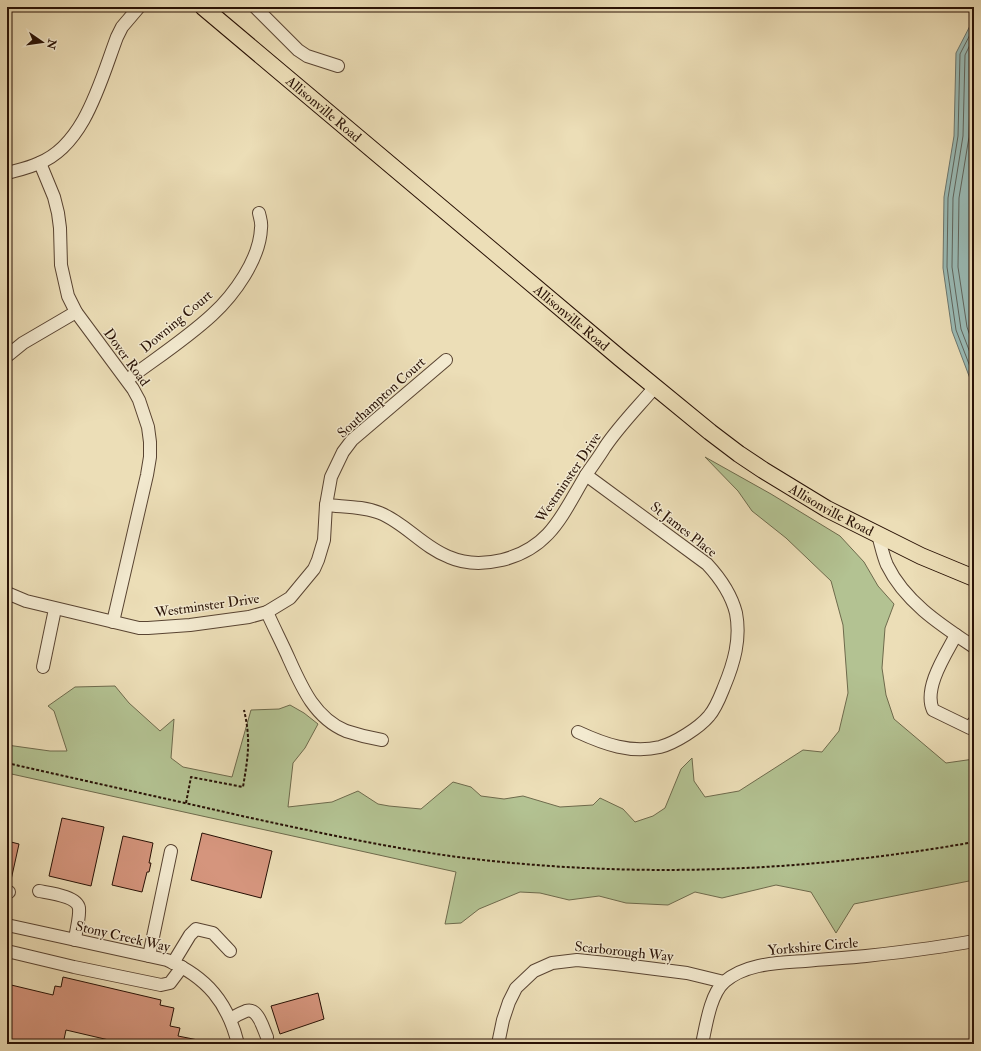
<svg xmlns="http://www.w3.org/2000/svg" width="981" height="1051" font-family="'IM FELL Double Pica',serif">
  <style>
    .green { fill: #b3c292; stroke: #6e6a4c }
    .water { fill: #9abbb6; stroke: #6c776f }
    .lines { fill: none; stroke-linecap: round; stroke-linejoin: round }
    .shore { stroke: #61665e; stroke-width: 1 }
    .building { fill: #d5957d; stroke: #281105 }
    .minor-casing { stroke: #594432; stroke-width: 14 }
    .major-casing { stroke: #281105; stroke-width: 18 }
    .path { stroke: #281105; stroke-width: 2; stroke-dasharray: 3 2; stroke-linecap: butt }
    .minor { stroke: #f3ead0; stroke-width: 12 }
    .major { stroke: #ecdeb7; stroke-width: 16 }
    .labels { text-anchor: middle; stroke-width: 3; stroke-linejoin: round; paint-order: stroke }
    .street-label { font-size: 14px; fill: #281105; stroke: #f3ead0 }
  </style>
  <rect width="100%" height="100%" fill="#ecdeb7"/>
  <filter id="stains"><feTurbulence type="fractalNoise" baseFrequency=".005" numOctaves="4"/><feColorMatrix values="0 0 0 0 .2 0 0 0 0 .09 0 0 0 0 .02 0 0 0 .5 -.17"/></filter>
  <radialGradient id="worn" r=".72"><stop offset=".6" stop-color="#630" stop-opacity="0"/><stop offset="1" stop-color="#630" stop-opacity=".3"/></radialGradient>
  <polygon class="green" points="705,457 771,494 840,536 864,562 878,586 894,604 885,628 882,668 886,695 894,719 946,763 974,759 974,880 854,904 836,933 811,892 776,885 722,898 695,892 668,905 626,903 599,896 569,900 540,893 520,892 479,909 461,923 445,924 456,872 7,773 7,745 50,751 67,751 54,711 48,706 75,687 115,686 129,703 160,731 174,719 171,758 183,767 232,777 251,710 279,709 290,705 304,713 318,724 305,748 293,763 288,807 332,802 358,791 378,804 389,806 421,809 453,782 471,787 481,796 504,799 523,796 560,807 593,805 600,798 623,809 635,822 653,816 665,808 681,769 692,758 694,781 705,797 739,791 803,750 822,752 839,731 848,693 843,625 831,581 786,538 752,511 738,491"/>
  <polygon class="water" points="974,18 974,389 952,331 943,268 944,197 954,136 956,53"/>
  <g class="lines">
    <g class="shore">
      <polyline points="974,27 960,54 958,136 948,198 947,267 956,330 974,377"/>
      <polyline points="974,37 965,55 963,136 953,198 952,267 961,329 974,363"/>
      <polyline points="974,50 971,57 969,137 959,198 958,267 967,327 974,347"/>
    </g>
  </g>
  <g class="building">
    <polygon points="62,818 104,827 91,886 49,876"/>
    <polygon points="202,833 272,851 261,898 191,880"/>
    <polygon points="123,836 153,843 149,863 151,863 149,872 147,872 142,892 112,885"/>
    <polygon points="7,841 19,844 11,880 7,880"/>
    <polygon points="63,977 161,1000 160,1005 174,1008 170,1026 180,1028 178,1036 198,1040 198,1044 126,1044 66,1030 63,1044 7,1044 7,984 53,995 55,986 61,987"/>
    <polygon points="318,993 324,1019 280,1034 271,1006"/>
  </g>
  <g class="lines">
    <defs>
      <g id="minor">
        <polyline points="255,7 298,50 307,56 338,66"/>
        <polyline points="40,163 54,197 58,213 60,228 61,265 68,296 76,312 133,389 139,400 148,427 150,442 150,457 147,475 113,622"/>
        <path d="M 7,173 C 18,170 29,168 39,163 C 85,145 101,79 117,37 L 122,27 L 139,7"/>
        <polyline points="7,356 23,343 76,312"/>
        <path d="M 127,380 C 155,359 186,339 212,315 C 234,295 260,259 261,228 C 262,223 260,218 259,213"/>
        <path d="M 326,505 C 344,507 363,506 380,513 C 405,523 423,547 449,557 C 465,564 485,564 502,560 C 551,548 563,513 586,475 C 592,466 599,457 605,447 C 619,426 638,407 655,387"/>
        <path d="M 878,535 C 881,545 883,556 887,565 C 905,602 941,625 974,647"/>
        <polyline points="7,593 26,601 139,628 148,628 190,625 249,617 267,612 290,598 314,569 318,560 324,540 326,505 331,477 343,452 352,440 446,360"/>
        <path d="M 267,612 C 274,628 282,643 289,659 C 302,688 315,718 346,731 C 358,735 370,738 382,740"/>
        <path d="M 956,635 C 946,654 923,688 933,710 L 970,728 L 974,722"/>
        <polyline points="43,667 55,609"/>
        <path d="M 578,732 C 604,744 631,754 660,747 C 675,743 699,728 709,716 C 716,708 720,697 724,687 C 734,663 741,639 736,613 C 731,593 720,578 707,564 L 586,475"/>
        <path d="M 39,891 C 49,893 77,896 79,908 C 80,917 76,930 75,940"/>
        <polyline points="7,892 9,892"/>
        <path d="M 7,925 L 167,960 C 207,977 228,1003 238,1044"/>
        <polyline points="7,951 74,967 161,985 170,983 182,967"/>
        <polyline points="149,956 171,851"/>
        <polyline points="173,963 190,935 196,929 213,933 230,951"/>
        <path d="M 231,1019 C 235,1016 241,1013 246,1011 C 258,1007 263,1028 267,1037"/>
        <polyline points="498,1044 503,1020 509,1002 516,988 534,971 552,963 577,960 616,964 687,973 724,982"/>
        <path d="M 702,1044 C 706,1026 710,995 724,982 C 746,963 778,963 805,961 C 825,959 846,958 866,956 C 902,952 938,948 974,941"/>
      </g>
      <g id="major">
        <path id="s1" d="M 203,7 L 621,359 L 710,432 L 739,454 L 763,470 L 827,509 L 921,556 L 974,578"/>
      </g>
    </defs>
    <use href="#minor" class="minor-casing"/>
    <use href="#major" class="major-casing"/>
    <g class="path">
      <path d="M 7,763 C 85,781 164,798 242,816 C 311,831 380,846 450,856 C 626,879 800,873 974,842"/>
      <path d="M 186,803 L 191,777 L 243,787 C 248,757 251,740 244,710"/>
    </g>
    <use href="#minor" class="minor"/>
    <use href="#major" class="major"/>
  </g>
  <g class="labels">
    <g class="street-label">
      <text dy="5" stroke="none"><textPath href="#s1" startOffset="158">Allisonville Road</textPath></text>
      <text dy="5" stroke="none"><textPath href="#s1" startOffset="482">Allisonville Road</textPath></text>
      <text transform="translate(176 321) rotate(-40)" y="5">Downing Court</text>
      <text transform="translate(127 357) rotate(54)" y="5">Dover Road</text>
      <text transform="translate(381 397) rotate(-42)" y="5">Southampton Court</text>
      <text transform="translate(568 477) rotate(-56)" y="5">Westminster Drive</text>
      <text dy="5" stroke="none"><textPath href="#s1" startOffset="806">Allisonville Road</textPath></text>
      <text transform="translate(684 529) rotate(38)" y="5">St James Place</text>
      <text transform="translate(207 605) rotate(-8)" y="5">Westminster Drive</text>
      <text transform="translate(123 936) rotate(13)" y="5">Stony Creek Way</text>
      <text transform="translate(813 946) rotate(-5)" y="5">Yorkshire Circle</text>
      <text transform="translate(624 951) rotate(6)" y="5">Scarborough Way</text>
    </g>
  </g>
  <rect width="981" height="1051" fill="none" stroke="#ecdeb7" stroke-width="24"/>
  <rect x="8" y="8" width="965" height="1035" fill="none" stroke="#281105" stroke-width="2"/>
  <rect x="12" y="12" width="957" height="1027" fill="none" stroke="#281105"/>
  <g transform="translate(42 42) rotate(103)" stroke="#f3ead0" stroke-width="3" paint-order="stroke">
  <path d="M0-3L7 15L0 10L-7 15Z" fill="#281105"/>
  <text y="-6" font-size="11" font-weight="bold" text-anchor="middle" fill="#281105">N</text>
  </g>
  <rect width="100%" height="100%" filter="url(#stains)"/>
  <rect width="100%" height="100%" fill="url(#worn)"/>
</svg>
